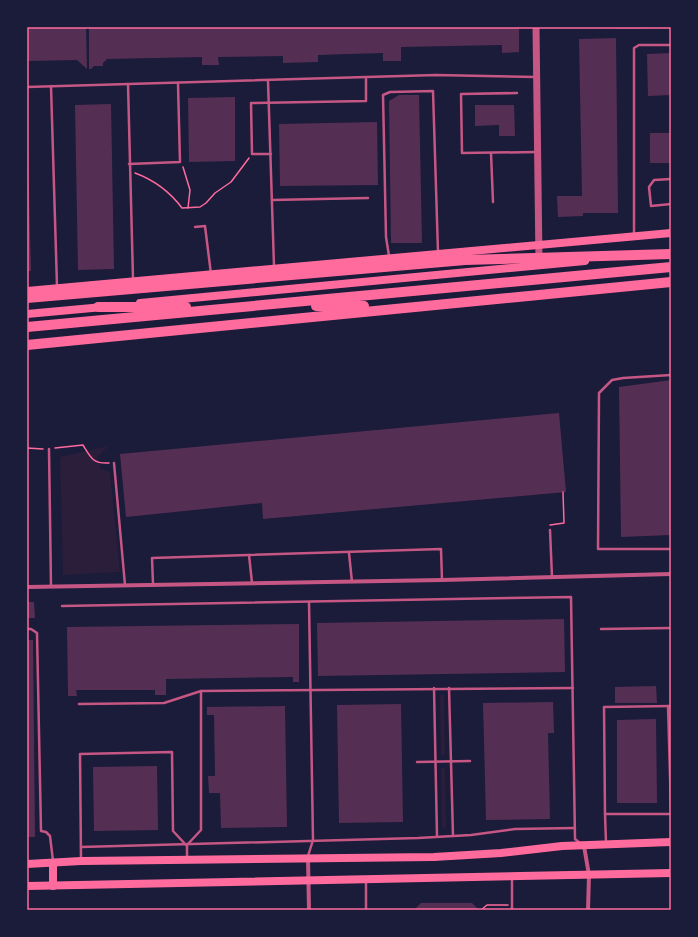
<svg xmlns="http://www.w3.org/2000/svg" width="698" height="937" font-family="'Noto Sans',sans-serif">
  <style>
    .green { fill: #2a1e3b }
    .building { fill: #542f53 }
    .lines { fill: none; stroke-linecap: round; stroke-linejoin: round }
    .path { stroke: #ff6b9d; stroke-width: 1.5 }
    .service { stroke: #c65784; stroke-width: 2.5 }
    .minor { stroke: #c65784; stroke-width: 4 }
    .tertiary { stroke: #c65784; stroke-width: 7 }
    .secondary { stroke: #ff6b9d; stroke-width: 8 }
    .motorway { stroke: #ff6b9d; stroke-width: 10 }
    .neatline { fill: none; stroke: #ff6b9d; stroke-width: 1.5 }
  </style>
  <rect width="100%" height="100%" fill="#1b1b3a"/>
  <g class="green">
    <polygon points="108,446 97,457 101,469 110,472 120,572 63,575 60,457"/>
    <polygon points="442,694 444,696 445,754 443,756 441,754 440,696"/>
    <polygon points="444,767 445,769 446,827 444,829 442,827 441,769"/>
  </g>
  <g class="building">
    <polygon points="27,27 86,27 87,69 77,60 27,61"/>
    <polygon points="89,27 519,27 519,52 502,53 502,45 401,47 401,61 383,61 383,53 318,55 318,62 283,63 283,56 218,57 219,65 202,65 202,57 107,59 103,63 103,66 94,66 91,69 89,69"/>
    <polygon points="615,27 669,27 669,28 615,29"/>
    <polygon points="616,38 618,213 583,213 583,216 558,217 557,196 582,196 579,39"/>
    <polygon points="671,53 671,95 648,96 647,54"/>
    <polygon points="399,95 419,95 422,243 391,243 389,101"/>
    <polygon points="235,97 235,161 189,162 188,98"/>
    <polygon points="111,104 114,269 78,270 75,105"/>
    <polygon points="475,105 514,105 515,136 499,136 499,125 475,126"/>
    <polygon points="27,113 31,271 27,271"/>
    <polygon points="377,122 378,185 280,186 279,124"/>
    <rect x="650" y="133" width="21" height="30"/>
    <polygon points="671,380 671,535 621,537 619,387"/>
    <polygon points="559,413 566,492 263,519 262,503 126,517 120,454"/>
    <polygon points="27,602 34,602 35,618 27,618"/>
    <polygon points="564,619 565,672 318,676 317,623"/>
    <polygon points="299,624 299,682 293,682 293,677 166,679 166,695 155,695 155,690 76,690 77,696 68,696 67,627"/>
    <polygon points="27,640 33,640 35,837 27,837"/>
    <polygon points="656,686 657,703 615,703 615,687"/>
    <polygon points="553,702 554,733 548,733 550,819 486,820 483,703"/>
    <polygon points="401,704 403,822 339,823 337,705"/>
    <polygon points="285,706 287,827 221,828 220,793 209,793 208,776 215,776 214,715 207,715 207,707"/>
    <polygon points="656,719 657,803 617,803 617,720"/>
    <polygon points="157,766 158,830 94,831 93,767"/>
    <polygon points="421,903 472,903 479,910 414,910"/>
  </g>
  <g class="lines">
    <g class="path">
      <polyline points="183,167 190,190 188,208"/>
      <path d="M 135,173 C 154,180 170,192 182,208 L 200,207 L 206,203 L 215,193 L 231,182 L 249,158"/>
      <polyline points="27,448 43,449"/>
      <path d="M 55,448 L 83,445 C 91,458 93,464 109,463"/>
      <polyline points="550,525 564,523 563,492"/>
      <polyline points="481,910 487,905 508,905"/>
    </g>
    <g class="service">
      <polyline points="268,81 274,266"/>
      <polyline points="128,84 133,279"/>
      <polyline points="51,86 57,286"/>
      <polyline points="27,87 436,75 536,77"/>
      <polyline points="517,93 461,94 462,153 537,152"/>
      <polyline points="491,153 493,202"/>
      <polyline points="271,154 252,154 251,103 366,101 366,79"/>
      <polyline points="129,164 180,162 178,84"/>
      <polyline points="671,179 654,180 649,187 651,206 671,204"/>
      <polyline points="272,200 368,198"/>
      <polyline points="195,227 205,226 211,274"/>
      <polyline points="634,234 634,48 639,45 671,45"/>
      <polyline points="389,256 386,237 383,95 390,92 433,91 438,252"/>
      <polyline points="671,375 623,378 612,380 599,393 598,549 671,549"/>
      <polyline points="49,449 51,586"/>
      <polyline points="114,463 125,585"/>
      <polyline points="550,530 552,577"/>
      <polyline points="349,553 352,582"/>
      <polyline points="249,555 252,583"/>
      <polyline points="153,584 152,558 441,549 442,580"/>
      <polyline points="62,606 571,597 575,839 580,843"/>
      <polyline points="27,629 31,629 37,633 41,831 46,832 50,836 53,861"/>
      <polyline points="601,629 671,628"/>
      <polyline points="434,688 437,836"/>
      <polyline points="449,688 453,836"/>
      <polyline points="79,704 164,703 201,691 573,688"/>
      <polyline points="668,706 671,809"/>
      <polyline points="671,706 604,707 605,814 671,814"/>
      <polyline points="417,762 470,761"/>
      <polyline points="605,814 606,843"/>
      <polyline points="187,845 201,830 201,691"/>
      <polyline points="81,847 418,838 471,835 515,829 575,828"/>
      <polyline points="308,856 313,840 309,602"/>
      <polyline points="81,859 80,754 172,752 173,831 187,846 187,859"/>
      <polyline points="512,877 512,910"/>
      <polyline points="366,881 366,910"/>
    </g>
    <g class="minor">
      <polyline points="27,587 442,580 671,574"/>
      <polyline points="584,846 589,875 588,910"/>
      <polyline points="308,858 309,910"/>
    </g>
    <polyline class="tertiary" points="536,27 539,261"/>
    <g class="secondary">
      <polyline points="27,291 671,233"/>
      <polyline points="140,303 585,261"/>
      <polyline points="27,314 103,307"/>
      <polyline points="27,864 81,861 434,857 501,853 562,846 671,842"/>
      <polyline points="27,886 671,873"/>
      <polyline points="53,886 53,863"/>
    </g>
    <g class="motorway">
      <polyline points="27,298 465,260 671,254"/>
      <polyline points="316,306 364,306"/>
      <polyline points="98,307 186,307"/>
      <polyline points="27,327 671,267"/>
      <polyline points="27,345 671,282"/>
    </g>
  </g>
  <rect width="698" height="937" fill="none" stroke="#1b1b3a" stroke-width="56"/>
  <rect x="28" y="28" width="642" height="881" class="neatline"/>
</svg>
